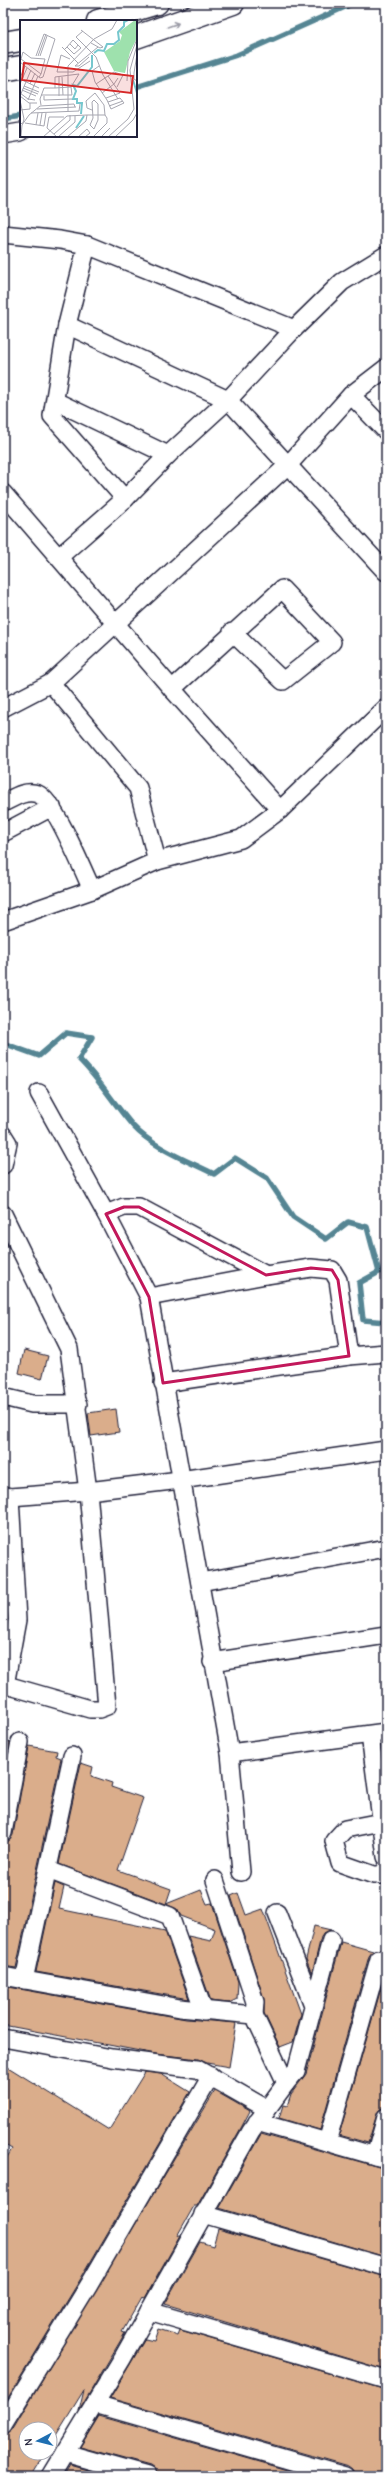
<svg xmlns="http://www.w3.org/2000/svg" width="389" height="2479" font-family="'Comic Neue',sans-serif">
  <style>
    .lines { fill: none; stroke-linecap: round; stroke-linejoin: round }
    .stream { stroke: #548593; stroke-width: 5.5 }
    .building { fill: #daad8b; stroke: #22223b }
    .minor-casing { stroke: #22223b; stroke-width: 20 }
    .motorway-casing { stroke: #22223b; stroke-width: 25 }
    .minor { stroke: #fff; stroke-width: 17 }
    .motorway { stroke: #fff; stroke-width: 22 }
    .oneway { stroke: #9c9ca7 }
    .marked { fill: none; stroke: #c2185b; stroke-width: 3; stroke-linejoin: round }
    .inset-river { fill: none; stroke: #76c7ce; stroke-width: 2 }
    .inset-road { fill: none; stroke: #a7a7b1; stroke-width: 1 }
    .view { fill: #d62828; fill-opacity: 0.15; stroke: #d62828; stroke-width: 2 }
    .inset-edge { fill: none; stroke: #22223b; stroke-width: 2 }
  </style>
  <rect width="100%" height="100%" fill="#fff"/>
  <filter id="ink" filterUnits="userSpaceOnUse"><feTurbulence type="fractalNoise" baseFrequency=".025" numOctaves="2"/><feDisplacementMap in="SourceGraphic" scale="8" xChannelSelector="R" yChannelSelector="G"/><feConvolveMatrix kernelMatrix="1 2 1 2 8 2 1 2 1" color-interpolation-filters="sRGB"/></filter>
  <g filter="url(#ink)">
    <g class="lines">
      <g class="stream">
        <polyline points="136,87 237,55 354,3"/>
        <polyline points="3,119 21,116"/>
        <path d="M 3,1043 L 39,1056 L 66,1033 L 92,1037 L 79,1059 C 101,1081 113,1103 133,1126 C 152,1147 188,1161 214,1174 L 235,1158 L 267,1178 L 293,1217 L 326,1239 L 348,1222 L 367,1227 L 379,1272 L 359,1283 L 363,1320 L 386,1322"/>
      </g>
    </g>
    <g class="building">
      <polygon points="24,1350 48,1356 42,1379 19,1373"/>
      <polygon points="116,1409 119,1432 91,1436 88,1413"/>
      <polygon points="3,1740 10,1742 3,1779"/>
      <polygon points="29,1746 57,1751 56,1756 61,1758 16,1968 3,1966 3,1850 4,1843 10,1840 13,1835"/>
      <polygon points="81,1763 93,1767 91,1776 112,1783 111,1787 143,1798 118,1870 171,1889 166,1904 59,1864"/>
      <polygon points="55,1883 64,1887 59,1909 165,1931 189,1999 36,1972"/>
      <polygon points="201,1890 207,1904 212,1903 238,1982 237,1999 229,2003 211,2001 188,1936 211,1941 215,1929 181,1916 177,1909 166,1904"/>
      <polygon points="238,1893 246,1915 263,1909 301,2014 293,2042 280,2047 264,2013 264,1999 231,1896"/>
      <polygon points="314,1926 331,1930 324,1933 321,1937 312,1974 306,1959"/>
      <polygon points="341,1942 373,1951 369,1956 320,2130 279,2118 283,2105 287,2106 291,2094 306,2074"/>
      <polygon points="386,1971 386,2107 379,2110 377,2114 368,2143 339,2135"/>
      <polygon points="3,1986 186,2019 236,2023 229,2067 207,2063 198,2059 156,2054 3,2025"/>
      <polygon points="3,2064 109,2130 145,2072 161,2074 190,2092 80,2280 3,2406 3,2164 12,2149 3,2144"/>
      <polygon points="215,2091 250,2111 241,2128 197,2206 194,2206 177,2236 180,2236 145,2298 142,2297 122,2332 125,2333 79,2411 84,2390 50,2445 50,2429 26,2429 26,2453 45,2453 31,2476 3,2476 3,2435 12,2430"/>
      <polygon points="261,2134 386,2169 386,2257 219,2208"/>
      <polygon points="218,2229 386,2277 386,2370 165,2304 200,2242 213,2246"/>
      <polygon points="158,2329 178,2335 180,2330 386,2390 386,2466 383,2476 355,2476 352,2469 348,2466 110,2398 145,2339 154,2341"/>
      <polygon points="99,2416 309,2476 157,2476 154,2469 150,2466 80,2447"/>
      <polygon points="70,2465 110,2476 64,2475"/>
    </g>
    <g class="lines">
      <defs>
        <g id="minor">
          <polyline points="3,135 21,132"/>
          <polyline points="3,234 60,240 87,245 294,329"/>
          <polyline points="87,245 67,325 52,416 125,499"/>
          <polyline points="67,325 228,400 386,572"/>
          <polyline points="351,395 386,431"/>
          <polyline points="55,401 168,455"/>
          <polyline points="3,493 172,689 280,810"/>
          <polyline points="59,557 125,499 168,455 228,400 294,329 342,282 386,255"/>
          <polyline points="51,683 138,788 157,861"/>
          <polyline points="172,689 282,589 332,642 283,681 232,632"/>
          <polyline points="3,708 51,683 289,464 351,395 386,368"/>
          <path d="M 3,803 C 15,797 25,790 38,794 C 54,800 84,872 92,890"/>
          <polyline points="3,833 52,807"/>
          <polyline points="3,921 92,890 157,861 241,839 280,810 386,708"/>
          <polyline points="39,1093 106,1214"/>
          <polyline points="3,1135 8,1143 3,1165"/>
          <polyline points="3,1214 69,1349 88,1491 107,1706 99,1709 90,1709 3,1684"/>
          <polyline points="149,1297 266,1275"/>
          <polyline points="386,1353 349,1356 338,1280 332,1270 311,1268 266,1275 139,1207 124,1207 106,1214 149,1297 230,1753 386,1732"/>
          <polyline points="163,1383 349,1356"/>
          <polyline points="3,1397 32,1404 78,1404"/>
          <polyline points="3,1495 10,1497 88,1491 180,1480 386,1450"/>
          <polyline points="200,1582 386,1548"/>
          <polyline points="212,1662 386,1635"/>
          <polyline points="5,1685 17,1620 10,1497"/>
          <polyline points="370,1735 386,1857"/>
          <polyline points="230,1753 241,1872"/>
          <polyline points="381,1822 345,1829 334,1841 340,1863 374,1875 382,1875 386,1869"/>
          <polyline points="3,1833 20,1742"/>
          <polyline points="48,1870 170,1916 204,2011"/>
          <polyline points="215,1880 255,2002 254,2015"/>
          <polyline points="277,1913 313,2005"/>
          <polyline points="3,1976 180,2008 254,2015 286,2083 251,2131 122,2359 51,2476"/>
          <polyline points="24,1980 72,1756"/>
          <polyline points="3,2038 112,2058 197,2069 267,2109"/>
          <polyline points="286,2083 296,2071 331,1940"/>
          <polyline points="257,2122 386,2159"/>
          <polyline points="327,2142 379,1959"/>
          <polyline points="375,2156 386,2117"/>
          <polyline points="203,2214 386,2267"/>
          <polyline points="149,2311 386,2380"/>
          <polyline points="95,2404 345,2476"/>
          <polyline points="3,2425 89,2285 211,2076"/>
          <polyline points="65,2453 147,2476"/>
        </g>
        <g id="motorway">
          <polyline points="98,21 157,3"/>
          <polyline points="136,37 233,3"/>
          <polyline points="3,43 21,40"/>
          <polyline points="3,70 21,67"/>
        </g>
      </defs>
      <use href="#minor" class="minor-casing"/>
      <use href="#motorway" class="motorway-casing"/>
      <use href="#minor" class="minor"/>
      <use href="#motorway" class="motorway"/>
    </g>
    <defs><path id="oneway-shaft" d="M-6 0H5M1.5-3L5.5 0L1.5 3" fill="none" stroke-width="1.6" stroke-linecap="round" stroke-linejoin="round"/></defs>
    <use class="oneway" href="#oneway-shaft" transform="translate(173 25) rotate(-19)"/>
  </g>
  <path class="marked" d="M 124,1207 L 139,1207 L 266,1275 L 311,1268 L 332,1270 L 338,1280 L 349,1356 L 163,1383 L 149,1297 L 106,1214 Z"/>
  <g transform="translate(20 20)">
    <rect width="117" height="117" fill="#fff"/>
    <path d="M 115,0 L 117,0 L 117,18 L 110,32 L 105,53 L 94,51 L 84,32 L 100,21 L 102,15 L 99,12 Z" fill="#9ee1ad"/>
    <path class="inset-river" d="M 74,33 L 78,30 L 84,31 L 87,24 L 94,24 L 99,20 L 98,12 L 104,6 L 104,2 L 108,0M 113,60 L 117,73M 61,94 L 62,83 L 57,83 L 57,79 L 53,79 L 56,71 L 53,65 L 57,66 L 72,47 L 72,35M 56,108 L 64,96"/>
    <path class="inset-road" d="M 61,10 L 83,27 L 80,28 L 71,23M 63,11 L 56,17 L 76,37 L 83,55 L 98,79M 50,24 L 55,29 L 58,25M 42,27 L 58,43M 45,29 L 47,27 L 53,20 L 61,28 L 54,34 L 47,27M 117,34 L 114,53 L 114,59 L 117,61M 18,36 L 26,14M 20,36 L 27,16M 69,37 L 59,46 L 55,46 L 78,27M 50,39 L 41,35 L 37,52 L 53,52 L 70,41M 0,42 L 20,58 L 23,57 L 35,19 L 24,14 L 16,36M 79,46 L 72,51 L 75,62 L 87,80 L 91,89 L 104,83 L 100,78 L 88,82M 19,57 L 21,54 L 25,39 L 11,38 L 3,32 L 1,39 L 21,54M 39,57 L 39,76M 42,57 L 43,75M 0,58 L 5,46M 0,59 L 19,68M 107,61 L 108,41 L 117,19M 0,64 L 7,48M 10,64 L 15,53M 76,64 L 94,52 L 103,55 L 97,67M 4,66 L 19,72M 3,68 L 18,74M 2,70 L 16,76M 0,73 L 8,79 L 15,80M 82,73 L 94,64 L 98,58M 21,75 L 52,75 L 51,67M 0,76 L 11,50M 0,76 L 9,83 L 17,83M 24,76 L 24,80 L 52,79M 86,78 L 100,73 L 88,56M 0,80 L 4,99 L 3,103 L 0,104M 8,80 L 18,56M 74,80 L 78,84 L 78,100 L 74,109 L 70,105 L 73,98 L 72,82 ZM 21,85 L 20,79 L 24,68 L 35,68 L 51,67 L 59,54 L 35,57 L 35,68M 89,86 L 103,81M 17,89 L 56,87M 0,90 L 10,89 L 10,83M 72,90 L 67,88 L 66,81 L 75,73 L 84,85 L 85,95M 48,92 L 48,46 L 74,19 L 92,9 L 97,0M 11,93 L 59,91 L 60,84M 67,95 L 85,95 L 87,98 L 87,103 L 73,117M 5,103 L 24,106 L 26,93M 16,105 L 18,93M 20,105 L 22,93M 34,114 L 50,100 L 50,95M 1,117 L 2,105 L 9,95 L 20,86 L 54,84 L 55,87M 23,117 L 47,96 L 67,95 L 66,101 L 47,117M 37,117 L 27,108 L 29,97 L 44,97M 38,117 L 55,102 L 55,96M 58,117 L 67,109 L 70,113 L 65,117M 81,117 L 90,108M 88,117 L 108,99 L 114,89 L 110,50 L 117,25M 95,117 L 113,100 L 117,93"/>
    <path class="view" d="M 4,43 L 113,56 L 111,73 L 2,60 Z"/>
    <rect width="117" height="117" class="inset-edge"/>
  </g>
  <rect width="389" height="2479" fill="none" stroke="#fff" stroke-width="16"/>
  <rect x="8" y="8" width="373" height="2463" fill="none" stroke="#22223b" stroke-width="1.5" filter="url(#ink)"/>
  <g transform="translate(38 2441) rotate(263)"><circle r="19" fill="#ffffff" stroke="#a7a7b1"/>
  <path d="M0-3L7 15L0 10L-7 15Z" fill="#1f6fb2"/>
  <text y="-6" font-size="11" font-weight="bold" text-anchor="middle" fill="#22223b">N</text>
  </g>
</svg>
